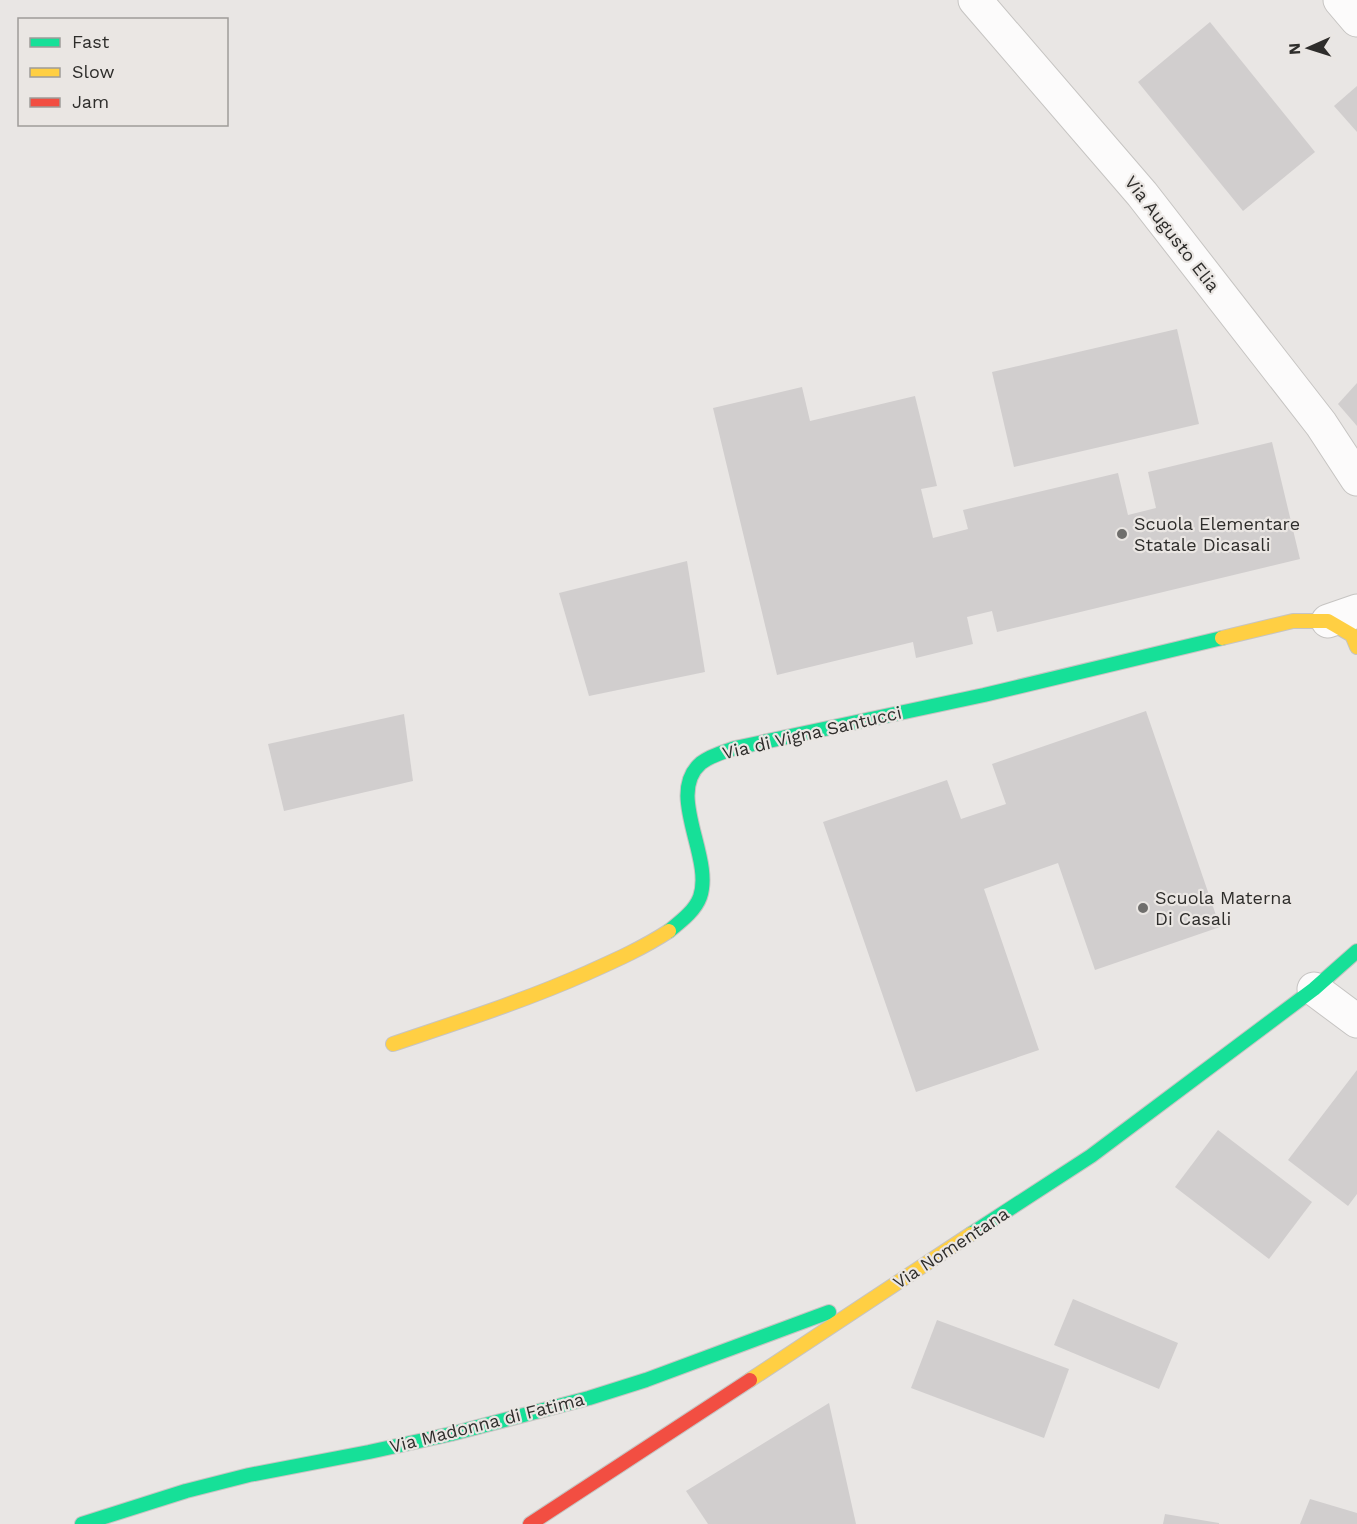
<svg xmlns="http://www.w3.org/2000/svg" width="1357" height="1524" font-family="'Work Sans',sans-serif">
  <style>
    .building { fill: #d1cece }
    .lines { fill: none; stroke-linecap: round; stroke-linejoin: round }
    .street-casing { stroke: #c6c4c2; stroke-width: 35 }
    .fast-casing { stroke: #c6c4c2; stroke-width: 16 }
    .slow-casing { stroke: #c6c4c2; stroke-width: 16 }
    .jam-casing { stroke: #c6c4c2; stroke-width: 16 }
    .street { stroke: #fcfbfb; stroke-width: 33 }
    .fast { stroke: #16e098; stroke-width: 14 }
    .slow { stroke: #ffcf43; stroke-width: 14 }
    .jam { stroke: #f24e42; stroke-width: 14 }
    .poi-dot { fill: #6f6e6c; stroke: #eae6e3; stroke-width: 2 }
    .labels { text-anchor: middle; stroke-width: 4.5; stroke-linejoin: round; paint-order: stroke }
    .street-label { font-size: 18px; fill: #2e2d2b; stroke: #eae6e3 }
    .poi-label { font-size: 18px; fill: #2e2d2b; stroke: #eae6e3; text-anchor: start }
  </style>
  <rect width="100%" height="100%" fill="#e9e6e4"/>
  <g class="building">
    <polygon points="1210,22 1315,152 1243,211 1138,82"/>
    <polygon points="1357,86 1357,132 1334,106"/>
    <polygon points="1177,329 1199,424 1014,467 992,372"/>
    <polygon points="1357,383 1357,426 1338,404"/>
    <polygon points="802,387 810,421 915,396 937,486 921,489 933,538 968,529 963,510 1118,473 1128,515 1156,508 1148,472 1272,442 1300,559 997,632 992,611 967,617 973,644 916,658 913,642 777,675 713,408"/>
    <polygon points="687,561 705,672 589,696 559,593"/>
    <polygon points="1146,711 1220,927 1095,970 1058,863 984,889 1039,1050 916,1092 823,822 947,780 961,819 1006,804 992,764"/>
    <polygon points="404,714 413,781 284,811 268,744"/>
    <polygon points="1357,1070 1357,1194 1348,1206 1288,1160"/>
    <polygon points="1218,1130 1312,1202 1269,1259 1175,1187"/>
    <polygon points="1073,1299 1178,1343 1159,1389 1054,1345"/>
    <polygon points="937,1320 1069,1369 1044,1438 911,1388"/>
    <polygon points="829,1403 856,1524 708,1524 686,1491"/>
    <polygon points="1310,1499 1357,1513 1357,1524 1300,1524"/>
    <polygon points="1165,1514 1219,1523 1219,1524 1163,1524"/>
  </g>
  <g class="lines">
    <defs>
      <g id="street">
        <polyline points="975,0 1142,194 1321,424 1357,479"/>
        <polyline points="1340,0 1357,20"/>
        <polyline points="1328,621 1357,611"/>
        <polyline points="1314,989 1357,1021"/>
      </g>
      <g id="fast">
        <path d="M 669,931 C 680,922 695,911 700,897 C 714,857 665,794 701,763 C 711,755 724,752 735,748 L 984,695 L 1222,638"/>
        <polyline points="971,1234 1091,1156 1314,989 1357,951"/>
        <polyline points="82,1524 186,1491 249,1475 369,1452 451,1434 589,1398 646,1380 829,1312"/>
      </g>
      <g id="slow">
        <polyline points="1222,638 1293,621 1328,621 1352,635 1357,647"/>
        <path d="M 393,1044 C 458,1022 524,1001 587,973 C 616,960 643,948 669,931"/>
        <polyline points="750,1380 971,1234"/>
      </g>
      <polyline id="jam" points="530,1524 750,1380"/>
    </defs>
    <use href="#street" class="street-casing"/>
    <use href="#fast" class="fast-casing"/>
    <use href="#slow" class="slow-casing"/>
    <use href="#jam" class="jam-casing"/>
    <use href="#street" class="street"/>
    <use href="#fast" class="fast"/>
    <use href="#slow" class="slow"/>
    <use href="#jam" class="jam"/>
  </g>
  <g class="poi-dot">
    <circle cx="1122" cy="534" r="6"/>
    <circle cx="1143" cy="908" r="6"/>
  </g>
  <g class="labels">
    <g class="street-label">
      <text transform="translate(1172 234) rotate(52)" y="6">Via Augusto Elia</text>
      <text transform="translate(812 733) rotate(-13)" y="6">Via di Vigna Santucci</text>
      <text transform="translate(951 1248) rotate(-33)" y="6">Via Nomentana</text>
      <text transform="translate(487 1423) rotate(-14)" y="6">Via Madonna di Fatima</text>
    </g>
    <g class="poi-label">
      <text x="1134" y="530">Scuola Elementare<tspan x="1134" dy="21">Statale Dicasali</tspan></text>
      <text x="1155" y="904">Scuola Materna<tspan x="1155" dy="21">Di Casali</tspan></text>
    </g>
  </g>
  <rect x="18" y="18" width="210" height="108" fill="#eae6e3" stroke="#9f9c99" stroke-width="1.5"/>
  <rect x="30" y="38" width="30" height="9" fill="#16e098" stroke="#9f9c99" stroke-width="1.5"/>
  <text x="72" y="48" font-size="18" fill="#2e2d2b">Fast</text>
  <rect x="30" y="68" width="30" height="9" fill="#ffcf43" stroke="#9f9c99" stroke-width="1.5"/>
  <text x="72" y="78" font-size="18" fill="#2e2d2b">Slow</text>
  <rect x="30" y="98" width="30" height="9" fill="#f24e42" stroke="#9f9c99" stroke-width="1.5"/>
  <text x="72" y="108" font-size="18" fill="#2e2d2b">Jam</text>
  <g transform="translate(1309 48) rotate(267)" stroke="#eae6e3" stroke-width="4.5" paint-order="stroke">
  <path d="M0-4.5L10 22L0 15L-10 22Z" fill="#2e2d2b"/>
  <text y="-9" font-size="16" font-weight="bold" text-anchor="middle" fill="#2e2d2b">N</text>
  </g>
</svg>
